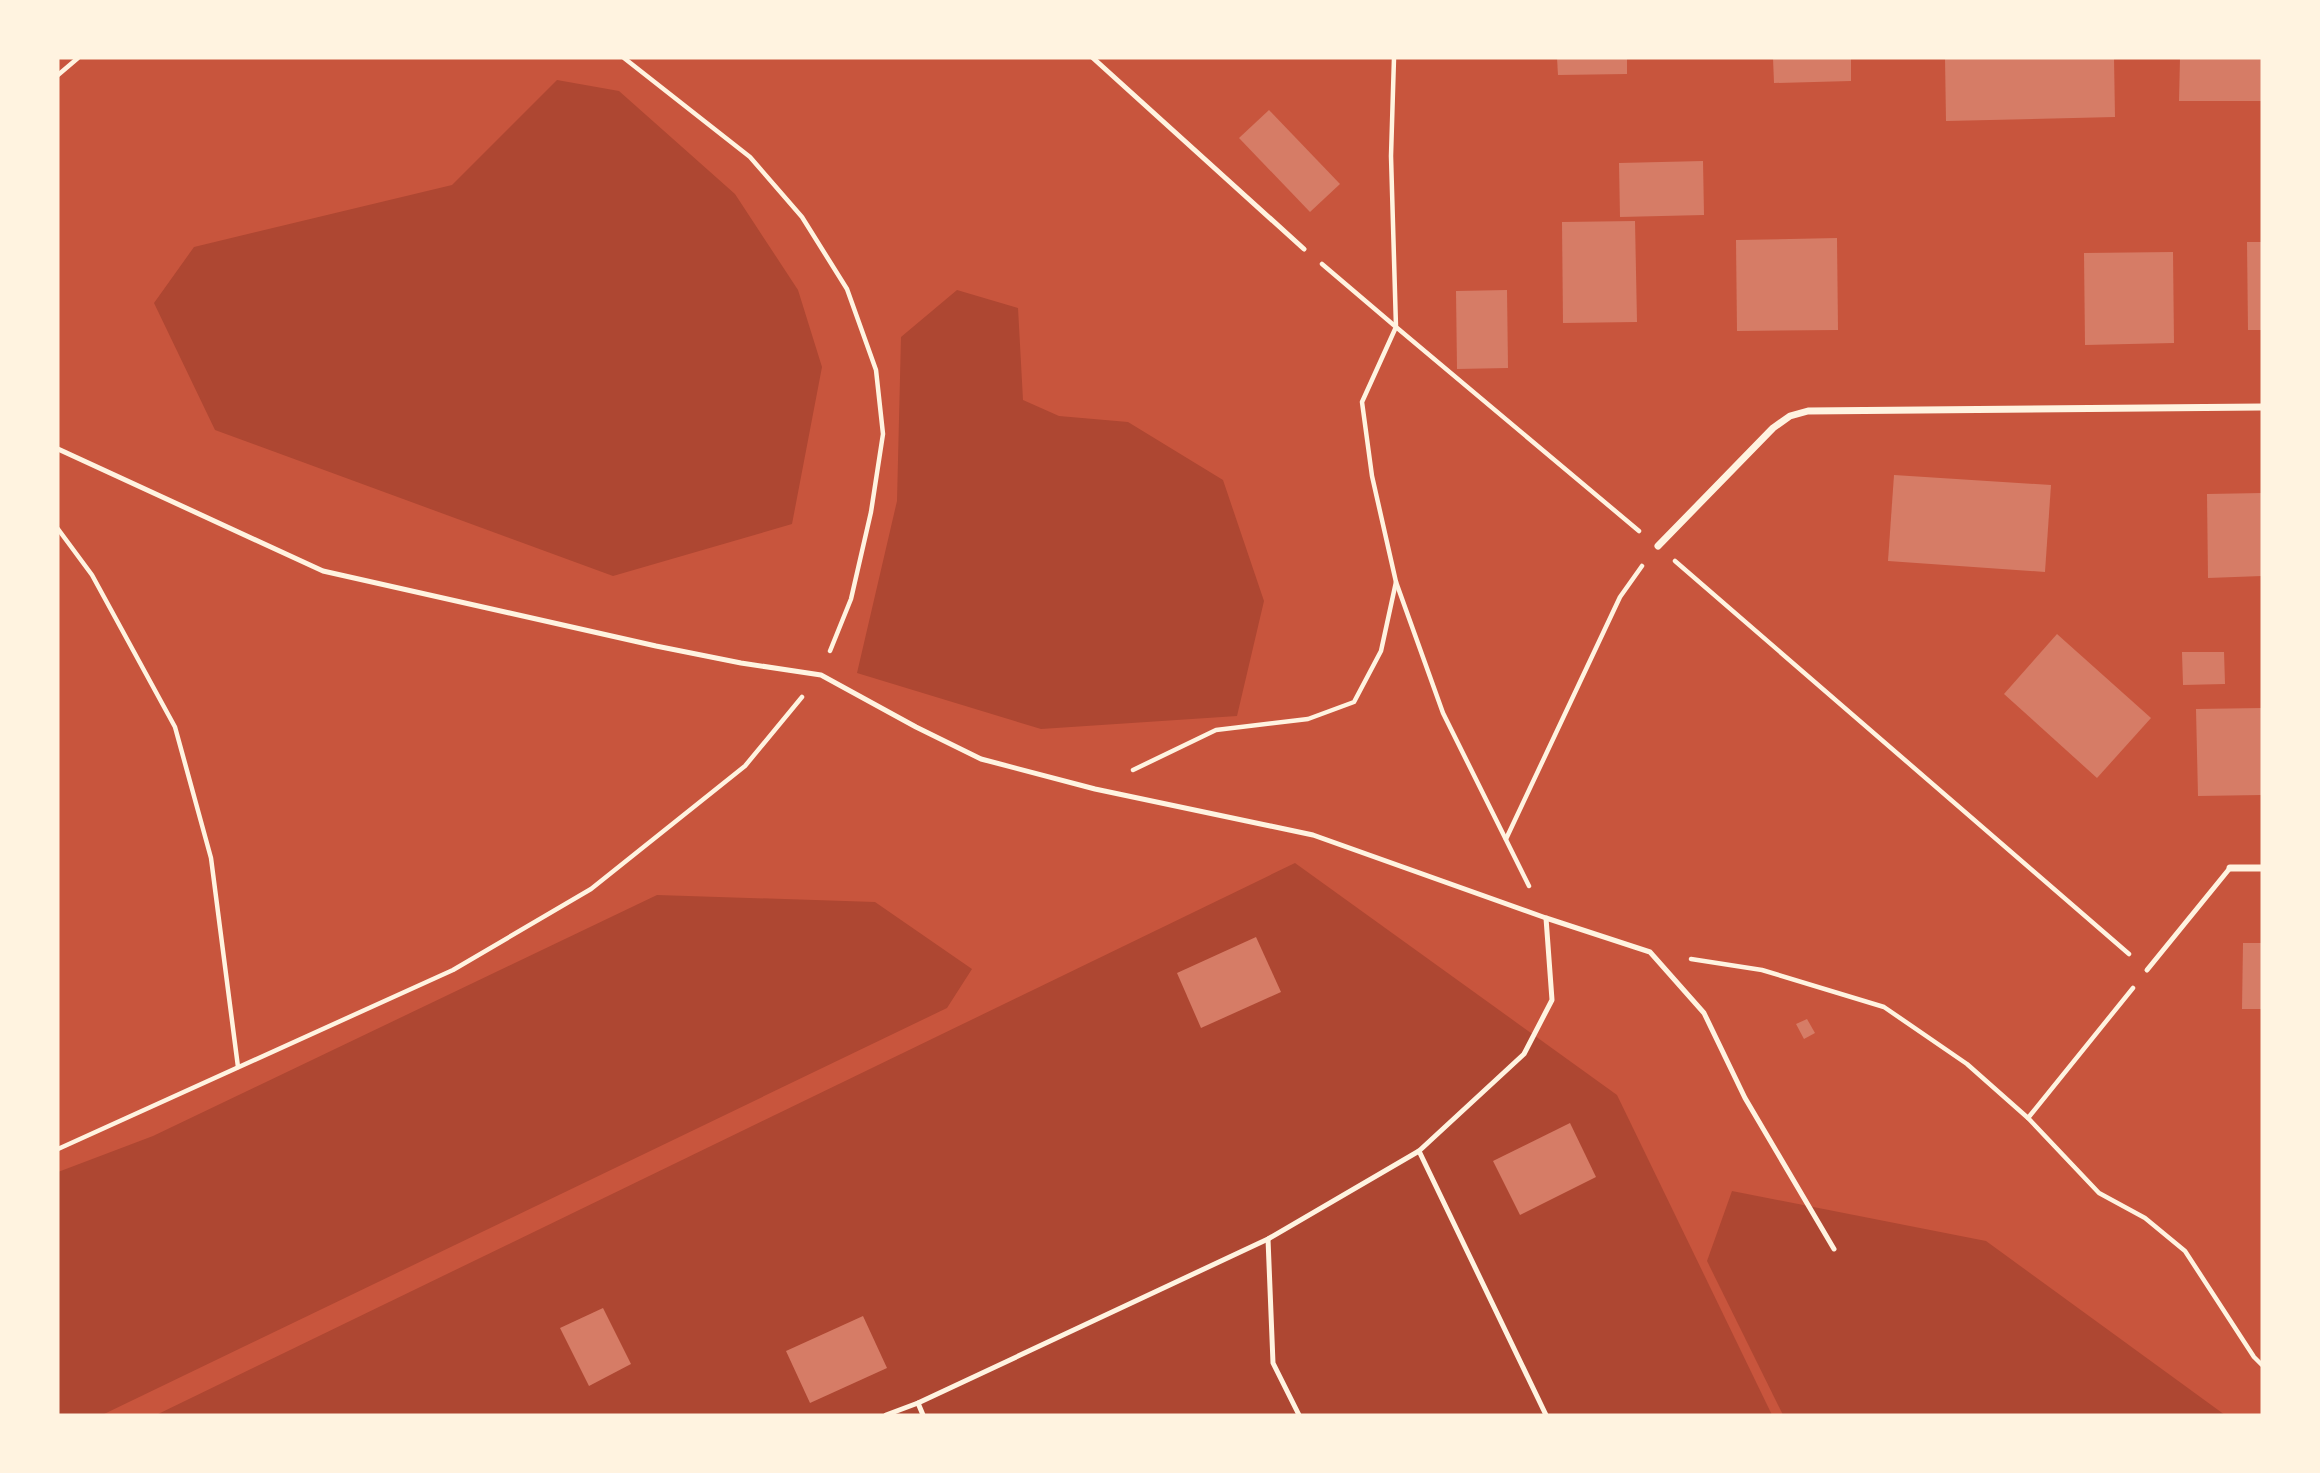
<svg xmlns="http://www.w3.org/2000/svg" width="2320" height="1473" font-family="'Libre Baskerville',serif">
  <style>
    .green { fill: #ae4732 }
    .building { fill: #d67c66 }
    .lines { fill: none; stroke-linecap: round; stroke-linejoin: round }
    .path { stroke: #fff3e0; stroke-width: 4.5 }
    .service { stroke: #fff3e0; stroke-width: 5 }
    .minor { stroke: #fff3e0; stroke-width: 7 }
  </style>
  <rect width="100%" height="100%" fill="#c8553d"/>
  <g class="green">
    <polygon points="557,80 619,91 735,194 798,290 822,367 792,524 613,576 215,430 154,303 194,247 452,185"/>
    <polygon points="957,290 1018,308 1023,400 1059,416 1128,422 1223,480 1264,601 1237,716 1041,729 857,673 897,501 901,337"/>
    <polygon points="1295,863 1617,1095 1772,1415 156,1415"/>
    <polygon points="657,895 875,902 972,969 947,1008 102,1415 58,1415 58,1172 153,1136"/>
    <polygon points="1732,1191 1986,1241 2225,1415 1783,1415 1707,1261"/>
  </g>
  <g class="building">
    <polygon points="1557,58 1627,58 1627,74 1558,75"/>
    <polygon points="1773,58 1851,58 1851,81 1774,83"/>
    <polygon points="1945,58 2114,58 2115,117 1946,121"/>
    <polygon points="2180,58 2262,58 2262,101 2179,101"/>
    <polygon points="1269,110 1340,184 1310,212 1239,138"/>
    <polygon points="1703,161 1704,215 1620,217 1619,163"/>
    <polygon points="1635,221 1637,322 1563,323 1562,222"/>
    <polygon points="1837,238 1838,330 1737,331 1736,240"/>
    <polygon points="2247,242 2262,242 2262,330 2248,330"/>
    <polygon points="2173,252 2174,343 2085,345 2084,253"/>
    <polygon points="1507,290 1508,368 1457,369 1456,291"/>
    <polygon points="1894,475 2051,485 2045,572 1888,561"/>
    <polygon points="2262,493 2262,576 2208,578 2207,494"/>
    <polygon points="2057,634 2151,718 2097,778 2004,694"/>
    <polygon points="2182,652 2224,652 2225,684 2183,685"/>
    <polygon points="2262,708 2262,795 2198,796 2196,709"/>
    <polygon points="1256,937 1281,992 1201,1028 1177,973"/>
    <polygon points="2243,943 2262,943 2262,1009 2242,1009"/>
    <polygon points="1807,1019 1815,1033 1804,1039 1796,1024"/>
    <polygon points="1570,1123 1596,1177 1520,1215 1493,1161"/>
    <polygon points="603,1308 631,1364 589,1386 560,1328"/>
    <polygon points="863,1316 887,1368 810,1403 786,1351"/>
  </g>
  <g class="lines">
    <g class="path">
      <polyline points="624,58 750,157 802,217 847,289 876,370 883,434 871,512 851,599 830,651"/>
      <polyline points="1394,58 1391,156 1396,327 1639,531"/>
      <polyline points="58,75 78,58"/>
      <polyline points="1322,264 1396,327 1362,402 1372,476 1396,582 1443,713 1529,886"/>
      <polyline points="58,529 92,575 175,727 211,858 238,1067"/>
      <polyline points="1675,561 2129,954"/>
      <polyline points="1133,770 1216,730 1308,719 1354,702 1381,651 1396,582"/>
      <polyline points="1506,839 1620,597 1642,566"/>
      <polyline points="1691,959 1762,970 1884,1007 1967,1064 2028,1118 2099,1193 2145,1218 2185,1251 2254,1357 2262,1365"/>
      <polyline points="2028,1118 2133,988"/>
      <polyline points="58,1149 453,970 591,889 745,766 802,697"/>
    </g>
    <g class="service">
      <polyline points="1093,58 1304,249"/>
      <polyline points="58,449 323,571 656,646 741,663 821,675 916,727 981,759 1095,789 1313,835 1546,918 1650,952 1704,1013 1745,1098 1834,1249"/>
      <polyline points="2147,970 2230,868"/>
      <polyline points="1419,1151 1546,1415"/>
      <polyline points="1268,1239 1273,1363 1299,1415"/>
      <polyline points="918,1403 923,1415"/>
      <polyline points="886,1415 918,1403 1268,1239 1419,1151 1524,1054 1552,1000 1546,918"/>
    </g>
    <g class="minor">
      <polyline points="1658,546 1773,428 1790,416 1808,411 2262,407"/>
      <polyline points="2230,868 2262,868"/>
    </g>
  </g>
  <rect width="2320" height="1473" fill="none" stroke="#fff3e0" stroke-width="119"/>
</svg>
